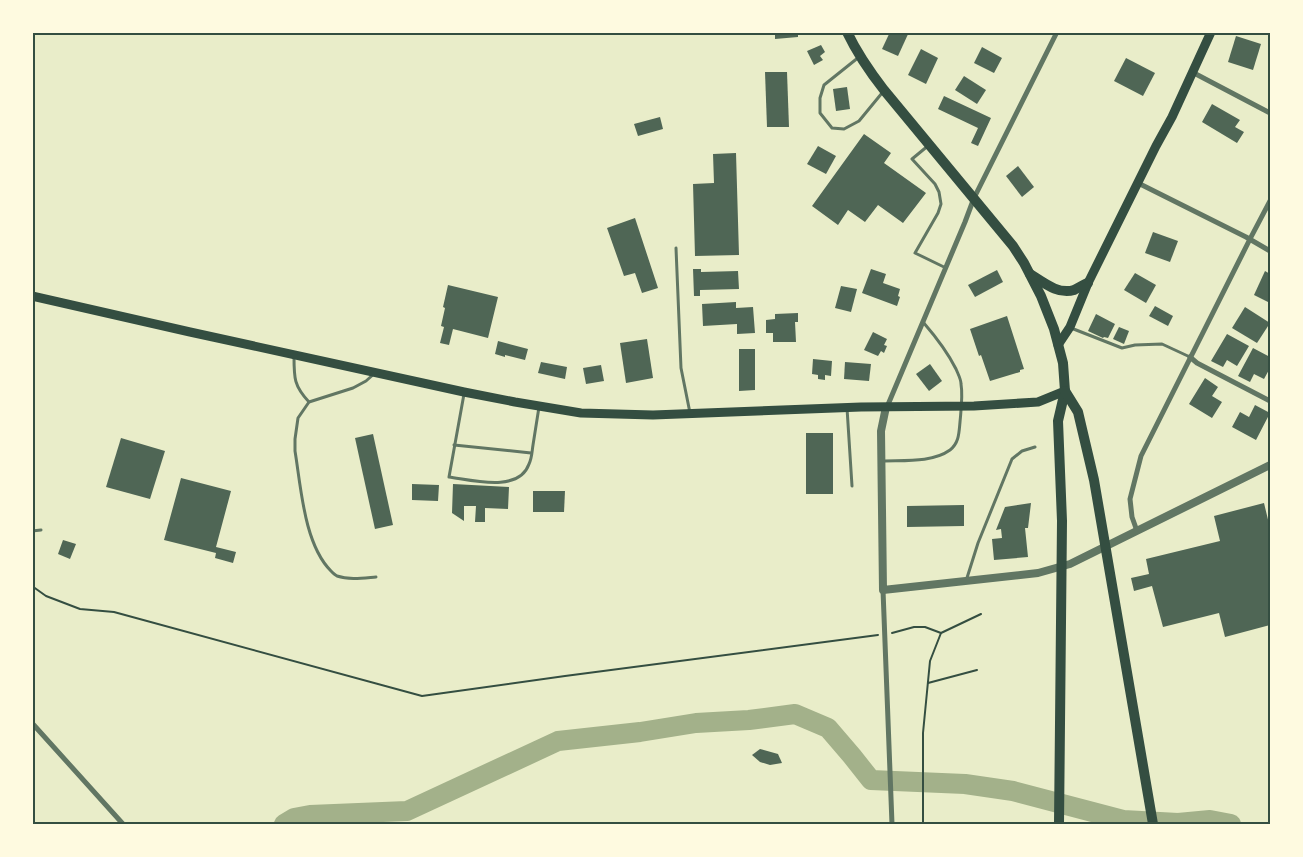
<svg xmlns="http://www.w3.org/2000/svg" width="1303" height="857" font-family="'Exo 2',sans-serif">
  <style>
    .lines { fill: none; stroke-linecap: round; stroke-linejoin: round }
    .river { stroke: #a3b18a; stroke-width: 20 }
    .building { fill: #4f6655 }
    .path { stroke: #344e41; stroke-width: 2 }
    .service { stroke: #617663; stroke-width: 3 }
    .minor { stroke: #617663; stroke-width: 5 }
    .tertiary { stroke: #617663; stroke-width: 8 }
    .secondary { stroke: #344e41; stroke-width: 9 }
    .primary { stroke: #344e41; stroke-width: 10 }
    .neatline { fill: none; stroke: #344e41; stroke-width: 2 }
  </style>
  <rect width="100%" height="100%" fill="#e9edc9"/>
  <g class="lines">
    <polyline class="river" points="284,824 294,818 310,815 407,811 558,741 640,732 696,723 749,720 795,714 828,728 852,756 871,780 965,784 1013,791 1123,820 1178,823 1210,820 1231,824"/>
  </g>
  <g class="building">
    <polygon points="775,32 798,32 798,37 775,39"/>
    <polygon points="890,32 909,32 898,56 882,49"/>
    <polygon points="1236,36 1261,44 1253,70 1228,62"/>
    <polygon points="821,45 825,52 820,56 823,60 814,65 807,51"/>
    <polygon points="982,47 1002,58 994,73 974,63"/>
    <polygon points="921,49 938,58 926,84 908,75"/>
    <polygon points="1126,58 1155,73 1143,96 1114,81"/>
    <polygon points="765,72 787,72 789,127 767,127"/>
    <polygon points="964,76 986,90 977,104 955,90"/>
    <polygon points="847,87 850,109 836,111 833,89"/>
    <polygon points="944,96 991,118 978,146 971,143 978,128 938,109"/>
    <polygon points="1212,104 1240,120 1235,127 1244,132 1237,143 1202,122"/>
    <polygon points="660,117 663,129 638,136 634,124"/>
    <polygon points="864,134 891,153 884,163 926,193 903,223 878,205 865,222 848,210 838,225 812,206"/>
    <polygon points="818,146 836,156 826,174 807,164"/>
    <polygon points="736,153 739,255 695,256 693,184 714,183 713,154"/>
    <polygon points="1018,166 1034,187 1022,197 1006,176"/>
    <polygon points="635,218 658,288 642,293 635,273 624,276 607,228"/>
    <polygon points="1153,232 1178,241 1170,262 1145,253"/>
    <polygon points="693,269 701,269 701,272 738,271 739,289 700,290 700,296 694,296"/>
    <polygon points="871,269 886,274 883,283 900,289 898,296 900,297 897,306 862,293"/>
    <polygon points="997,270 1003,282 975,297 968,285"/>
    <polygon points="1265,271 1270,274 1270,303 1254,295"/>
    <polygon points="1135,273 1156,285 1146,303 1124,290"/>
    <polygon points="448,285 498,297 488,338 453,329 449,345 440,343 444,327 441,326 445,308 443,307"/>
    <polygon points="841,286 857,289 851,312 835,308"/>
    <polygon points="736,302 736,308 753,307 755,333 737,334 737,324 703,326 702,304"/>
    <polygon points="1155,306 1173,316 1168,326 1149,316"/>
    <polygon points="1245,307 1270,323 1257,343 1232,328"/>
    <polygon points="798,313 798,322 795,322 796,342 773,342 773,333 766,333 766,320 775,319 775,314"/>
    <polygon points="1096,314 1115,324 1108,338 1104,337 1103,338 1088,331"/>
    <polygon points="1007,316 1024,369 1020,370 1020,372 990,381 981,355 979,356 970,329"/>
    <polygon points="1119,327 1129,331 1124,344 1113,339"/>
    <polygon points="873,332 887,339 884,345 887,346 884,353 881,351 878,356 864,350"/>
    <polygon points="1227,334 1249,346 1237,366 1227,360 1223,367 1211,361"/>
    <polygon points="647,339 653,378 626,383 620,343"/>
    <polygon points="498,341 528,349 525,360 505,355 505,357 495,354"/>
    <polygon points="1253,348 1270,357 1270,368 1264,379 1254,374 1250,382 1238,376"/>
    <polygon points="739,349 755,349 755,390 739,391"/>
    <polygon points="813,359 832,361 831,376 825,375 825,380 818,379 818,375 812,374"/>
    <polygon points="541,362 567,367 565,379 538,373"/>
    <polygon points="845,362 871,364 869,381 844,379"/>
    <polygon points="930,364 942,381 929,391 916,374"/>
    <polygon points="601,365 604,381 586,384 583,368"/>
    <polygon points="1205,378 1218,387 1212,396 1222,402 1212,418 1189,404"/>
    <polygon points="1255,405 1270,413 1256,440 1232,427 1240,412 1249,417"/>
    <rect x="806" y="433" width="27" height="61"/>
    <polygon points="373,434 393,525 375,529 355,438"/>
    <polygon points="121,438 165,451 150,499 106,487"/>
    <polygon points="181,478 231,491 216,547 236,552 233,563 215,558 216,553 164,540"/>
    <polygon points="412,484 439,485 438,501 412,500"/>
    <polygon points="453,484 509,487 508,509 485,508 485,522 475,522 476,506 464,506 464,521 452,513"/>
    <polygon points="533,491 565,491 564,512 533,512"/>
    <polygon points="1031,503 1028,528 1025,528 1028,557 994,560 992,539 1002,538 1001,529 996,530 1005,507"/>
    <polygon points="1264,503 1270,528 1270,625 1225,637 1219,613 1163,627 1152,586 1134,591 1131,578 1149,574 1146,559 1220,541 1214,516"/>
    <polygon points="964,505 964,526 907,527 907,506"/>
    <polygon points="63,540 76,544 70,559 58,554"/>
    <polygon points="760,749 778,754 782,763 770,765 760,762 752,755"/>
  </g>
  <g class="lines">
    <g class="path">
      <polyline points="32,586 46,596 80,609 114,612 422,696 565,676 878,635"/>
      <polyline points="892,633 914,627 925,627 941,633"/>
      <polyline points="928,683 977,670"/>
      <polyline points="923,824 923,733 930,661 941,633 981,614"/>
    </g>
    <g class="service">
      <polyline points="859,57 824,85 820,98 820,113 832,128 844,129 859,121 882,93"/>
      <polyline points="929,145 912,159 935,184 939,192 941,204 938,213 915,253 946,268"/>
      <polyline points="676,248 681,368 690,413"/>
      <polyline points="1071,328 1122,348 1135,345 1162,344 1190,357"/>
      <path d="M 294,357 C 294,378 294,386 309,402"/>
      <path d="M 375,373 L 366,381 L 353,388 L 309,402 L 298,418 L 295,439 L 295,451 C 301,487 304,544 331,571 C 333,573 335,575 337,576 C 349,580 363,578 376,577"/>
      <path d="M 464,394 L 449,477 C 472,480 519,493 529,464 C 532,458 532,451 533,445 C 535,432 537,419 539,407"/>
      <polyline points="847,408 852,486"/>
      <polyline points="454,445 531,453"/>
      <path d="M 882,461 C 903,460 932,463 950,450 C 959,443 959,433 960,422 C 961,410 963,396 961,384 C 961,379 958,374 956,369 C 947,351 936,337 923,322"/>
      <polyline points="32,531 41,530"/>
      <polyline points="966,581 978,543 1012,459 1022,451 1035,447"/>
    </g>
    <g class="minor">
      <polyline points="1192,72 1270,113"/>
      <polyline points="1138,183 1246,237 1270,251"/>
      <polyline points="1190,357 1197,363 1270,401"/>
      <polyline points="887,407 965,222 974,198 1057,32"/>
      <polyline points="1137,531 1132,517 1130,499 1141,456 1250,239 1270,201"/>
      <polyline points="883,590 892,824"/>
      <polyline points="32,723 123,824"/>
    </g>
    <polyline class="tertiary" points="886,407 881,431 883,590 1038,573 1070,564 1270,465"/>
    <g class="secondary">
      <polyline points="32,296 190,332 464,392 515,402 581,413 653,415 861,407 974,406 1038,402 1065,391"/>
      <polyline points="1058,345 1070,327 1088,283 1156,146 1172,117 1211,32"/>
    </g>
    <g class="primary">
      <path d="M 847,32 C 857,53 870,72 884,90 L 1013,246 L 1024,263 L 1041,296 L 1054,329 L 1063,363 L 1065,391 L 1058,421 L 1062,521 L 1059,824"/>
      <path d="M 1030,274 C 1043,282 1058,295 1074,290 C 1078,288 1083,285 1088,283"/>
      <polyline points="1065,391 1078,412 1094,480 1153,824"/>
    </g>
  </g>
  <rect width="1303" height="857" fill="none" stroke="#fefae0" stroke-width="68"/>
  <rect x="34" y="34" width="1235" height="789" class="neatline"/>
</svg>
